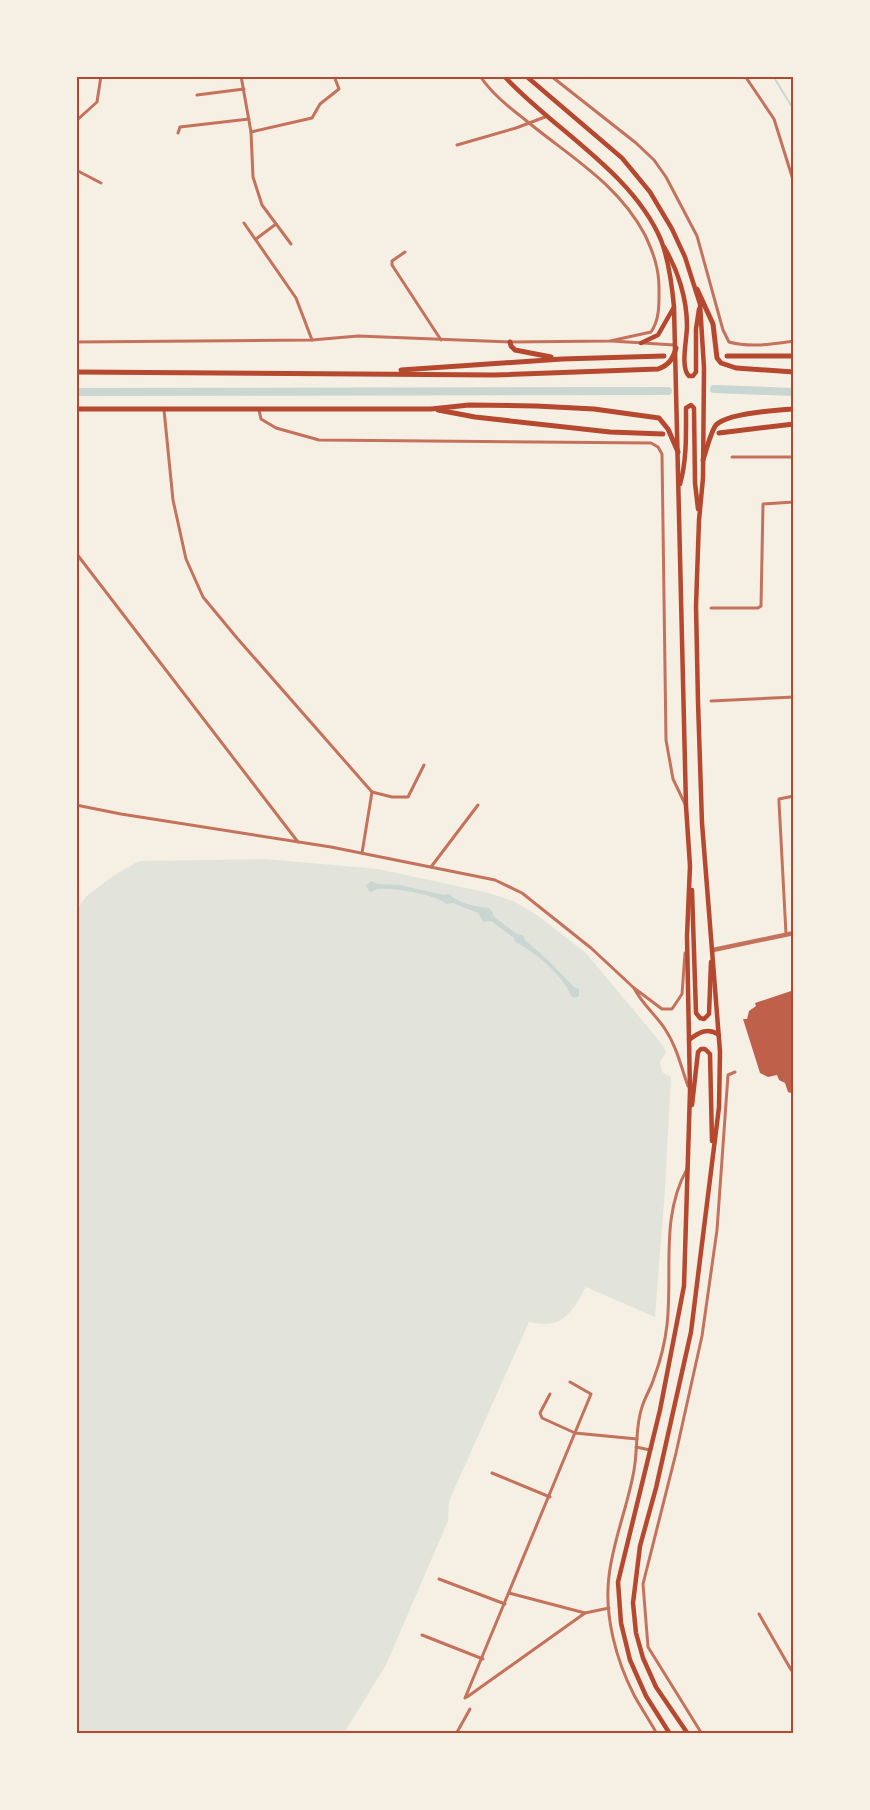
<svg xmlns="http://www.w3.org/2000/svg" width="870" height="1810" font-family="Ubuntu,sans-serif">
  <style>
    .green { fill: #e2e4dc }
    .water { fill: #c9d6d2 }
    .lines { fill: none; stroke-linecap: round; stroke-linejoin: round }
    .stream { stroke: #c9d6d2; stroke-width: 2 }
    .canal { stroke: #c9d6d2; stroke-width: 8 }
    .building { fill: #bf614a }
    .minor { stroke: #c5725c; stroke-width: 3 }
    .tertiary { stroke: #c5725c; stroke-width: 4.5 }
    .secondary { stroke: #b5482f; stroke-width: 4.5 }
    .trunk { stroke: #b5482f; stroke-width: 5 }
    .neatline { fill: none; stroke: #b5482f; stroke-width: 2 }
  </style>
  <rect width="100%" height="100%" fill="#f6efe4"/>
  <path class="green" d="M 266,859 L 378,869 L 485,892 L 513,901 L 537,915 L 586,953 L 662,1044 L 666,1052 L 660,1062 L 662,1072 L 671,1077 L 665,1190 L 655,1317 L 586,1287 C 571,1313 563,1330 529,1322 L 449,1501 L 448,1521 L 386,1665 L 344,1733 L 77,1733 L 77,908 L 87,896 L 113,876 L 139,861 Z"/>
  <path class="water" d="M 371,881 L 377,884 L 399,885 L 444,895 L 450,894 C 458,904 478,907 489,908 L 493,913 L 494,917 L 517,934 L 523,935 L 525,940 L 550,962 L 574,987 L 579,989 L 579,996 L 575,998 L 571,996 C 565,977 533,950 515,942 L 514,938 L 491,921 L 483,922 L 478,913 L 453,903 L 446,904 C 439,895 391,887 379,889 C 375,890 373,891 370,892 L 366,886 Z"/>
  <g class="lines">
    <polyline class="stream" points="773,76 794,110"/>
    <g class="canal">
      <polyline points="714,389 794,392"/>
      <polyline points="76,392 668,391"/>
    </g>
  </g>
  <polygon class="building" points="794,990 794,1094 788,1092 785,1083 779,1080 777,1075 768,1077 760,1073 743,1019 747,1019 749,1011 756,1006 755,1003"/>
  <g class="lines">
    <g class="minor">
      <polyline points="241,76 251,132 253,177 262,205 291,244"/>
      <path d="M 551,76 L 636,143 L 654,160 L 666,177 L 697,236 L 723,330 L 729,342 C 751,348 772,344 794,341"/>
      <polyline points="745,76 774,119 794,183"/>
      <polyline points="197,95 244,89"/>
      <polyline points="76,121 97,102 101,76"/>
      <polyline points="251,132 312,118 320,104 339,89 334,76"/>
      <polyline points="178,133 180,127 249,119"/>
      <polyline points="457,145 516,128 545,117"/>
      <polyline points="76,170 101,183"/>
      <polyline points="244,223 296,298 312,340"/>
      <polyline points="256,239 276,224"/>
      <polyline points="405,252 392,261 392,265 441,340"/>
      <polyline points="612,341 674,345"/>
      <path d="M 76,342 L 312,340 L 358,336 L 510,342 L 610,341 L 651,332 C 660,319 659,303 659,288 C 659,268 653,252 645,235 C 617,182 567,155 523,118 C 507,106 491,93 480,76"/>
      <polyline points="164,410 173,500 186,559 203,597 237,638 372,792 362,853"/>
      <polyline points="259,410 261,419 276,428 319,440 651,443 658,447 662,454 666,740 673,779 685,804"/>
      <polyline points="732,457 794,457"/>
      <polyline points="76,553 298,842"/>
      <polyline points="711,608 758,608 761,606 763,504 794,502"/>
      <polyline points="711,701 794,697"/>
      <polyline points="372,792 392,797 408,797 424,765"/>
      <polyline points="76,805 121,814 331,847 495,880 522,893 591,948 634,988"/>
      <polyline points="431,867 478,805"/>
      <polyline points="786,934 779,802 779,799 794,796"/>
      <path d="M 685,953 L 682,994 L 672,1009 L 662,1009 L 634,988 C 642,1004 656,1015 665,1029 C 677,1047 681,1067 688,1086"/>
      <polyline points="550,1394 540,1413 542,1418 575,1433 637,1439"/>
      <polyline points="636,1447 650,1450"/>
      <polyline points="492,1473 550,1497"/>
      <polyline points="439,1579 505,1604"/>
      <polyline points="509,1593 585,1613"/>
      <polyline points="759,1614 790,1668"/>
      <polyline points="422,1635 483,1659"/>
      <polyline points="794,1666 790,1668 794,1674"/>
      <polyline points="467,1697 585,1613 609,1608"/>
      <polyline points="465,1698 591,1394 570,1382"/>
      <polyline points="456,1734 470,1709"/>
      <path d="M 657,1734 C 650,1721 641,1708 634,1695 C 616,1660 604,1615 609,1576 C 613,1540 628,1506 634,1470 C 638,1449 635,1427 642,1407 C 645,1397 651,1388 654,1378 C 660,1362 665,1342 667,1325 C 673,1273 660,1217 687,1169"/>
      <polyline points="702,1734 648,1647 643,1584 676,1453 702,1336 717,1230 728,1075 735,1072"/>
    </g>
    <polyline class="tertiary" points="713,950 794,933"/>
    <g class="secondary">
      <path d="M 504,76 C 554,130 632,172 661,240 C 669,261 672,285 674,307 L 686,806 L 690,866 L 687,936 L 690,1091 L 684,1286 L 660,1410 L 618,1582 L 621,1623 L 630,1660 L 646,1696 L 670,1734"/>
      <polyline points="526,76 622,158 650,192 672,229 685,257 700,304 704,368 703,478 699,520 696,606 698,702 702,823 720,1052 719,1107 691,1332 656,1488 640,1546 633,1603 636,1633 643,1658 656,1687 688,1734"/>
      <path d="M 664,247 C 678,270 687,299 687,326 C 687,339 680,368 689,376 L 693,376 L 696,372 L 696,329 L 699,309"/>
      <polyline points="641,343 658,335 674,307"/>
      <path d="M 680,484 C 687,460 686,432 686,408 L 691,405 L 694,408 L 695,483 L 698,509"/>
      <polyline points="692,890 696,1013 700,1018 704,1019 709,1014 711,962"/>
      <path d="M 689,1040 C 699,1032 708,1027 719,1035"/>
      <polyline points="692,1105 698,1052 701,1049 705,1049 710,1054 712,1141"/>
    </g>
    <g class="trunk">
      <polyline points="697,289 713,324 717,358 721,363 736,368 794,372"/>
      <polyline points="510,342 511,346 515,350 551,357"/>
      <polyline points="727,356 794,356"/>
      <polyline points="401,370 562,359 664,356"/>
      <path d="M 76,372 L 494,375 L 658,369 C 669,365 673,359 676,348"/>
      <polyline points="76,409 431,409 469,405 536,406 594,409 659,418 668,429 678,452"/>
      <polyline points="438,410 475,417 610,432 663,434"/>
      <polyline points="719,433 794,424"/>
      <path d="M 703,460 C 706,451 711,431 716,425 C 728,413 777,410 794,409"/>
    </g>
  </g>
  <rect width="870" height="1810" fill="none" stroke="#f6efe4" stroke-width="156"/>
  <rect x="78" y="78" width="714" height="1654" class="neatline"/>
</svg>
